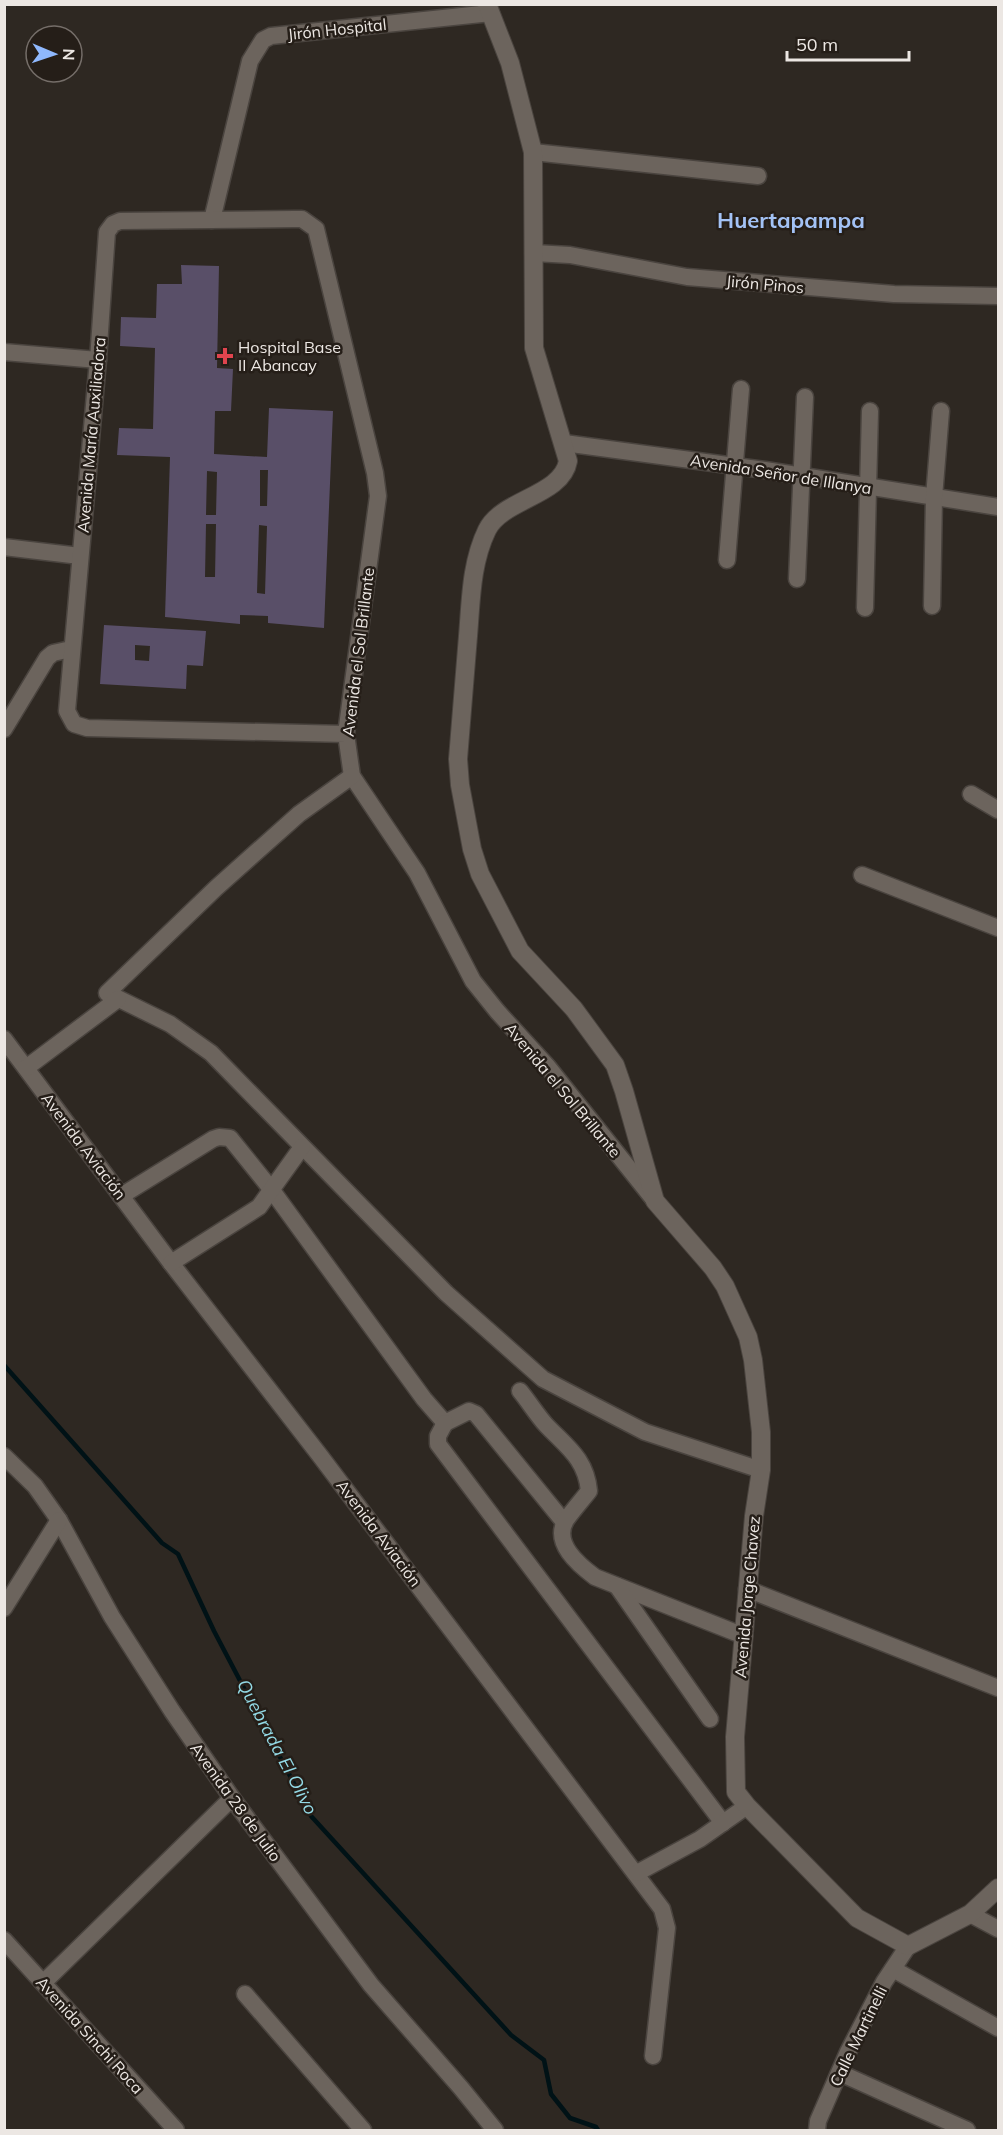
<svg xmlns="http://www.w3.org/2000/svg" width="1003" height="2135" font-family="Mulish,sans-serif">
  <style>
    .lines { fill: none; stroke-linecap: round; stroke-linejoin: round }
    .stream { stroke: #001216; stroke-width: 4.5 }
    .building { fill: #594f68; fill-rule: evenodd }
    .street-casing { stroke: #4a443f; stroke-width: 19 }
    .secondary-casing { stroke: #4a443f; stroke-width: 20 }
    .street { stroke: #6c645d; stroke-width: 16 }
    .secondary { stroke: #6c645d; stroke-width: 18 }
    .health-dot { fill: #e0444e; stroke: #251e18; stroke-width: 2 }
    .labels { text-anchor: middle; stroke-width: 5; stroke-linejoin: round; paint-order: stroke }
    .street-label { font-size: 16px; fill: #ece7e3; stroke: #251e18 }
    .poi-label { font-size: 16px; fill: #ece7e3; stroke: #251e18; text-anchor: start }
    .water-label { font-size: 18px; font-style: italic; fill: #93d9e5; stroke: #251e18 }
    .district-label { font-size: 22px; font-weight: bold; fill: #a3c2f5; stroke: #251e18 }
  </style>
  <rect width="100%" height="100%" fill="#2e2822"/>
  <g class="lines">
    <polyline class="stream" points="4,1365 162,1543 178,1554 214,1631 311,1816 511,2035 544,2060 551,2094 570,2118 596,2127 598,2130"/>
  </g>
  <g class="building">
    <path d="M 181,265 L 219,266 L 217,368 L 233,369 L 231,411 L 215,411 L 214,454 L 267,457 L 269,408 L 333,411 L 324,628 L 268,623 L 268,616 L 240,615 L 240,624 L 165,617 L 170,457 L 117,455 L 119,428 L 153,429 L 155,348 L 120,346 L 121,317 L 156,318 L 157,284 L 182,284 ZM 260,470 L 268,470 L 267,506 L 260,506 ZM 207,471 L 217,472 L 216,515 L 206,515 ZM 206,524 L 216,524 L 215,577 L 205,577 ZM 259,525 L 267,526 L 265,594 L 257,593 Z"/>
    <path d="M 104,625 L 206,631 L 203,666 L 187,665 L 186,689 L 100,684 ZM 135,645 L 150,646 L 149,661 L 135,660 Z"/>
  </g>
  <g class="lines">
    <defs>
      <g id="street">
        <polyline points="533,152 758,176"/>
        <polyline points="212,220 250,61 263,40 271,36 491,13"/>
        <polyline points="534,253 570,255 687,277 894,294 998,296"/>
        <polyline points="4,352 98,360"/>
        <polyline points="564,443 765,470 998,507"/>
        <polyline points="4,547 80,556"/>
        <polyline points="727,560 741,389"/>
        <polyline points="797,579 805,397"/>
        <polyline points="932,606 934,497 941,411"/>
        <polyline points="865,608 870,411"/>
        <polyline points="4,729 47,658 53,653 71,649"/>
        <polyline points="346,734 87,728 74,724 67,711 98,360 107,232 113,224 120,221 294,219 302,219 316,229 375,473 378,496 346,734 352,776 417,873 473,981 497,1011 548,1067 655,1201"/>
        <polyline points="352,776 299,814 216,888 107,993 170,1024 211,1053 446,1293 543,1379 645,1432 761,1470"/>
        <polyline points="971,794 998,810"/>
        <polyline points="862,875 998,928"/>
        <polyline points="4,1039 171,1263 321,1457 662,1909 667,1928 653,2056"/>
        <polyline points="26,1068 118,999"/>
        <polyline points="121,1196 213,1139 219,1137 230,1138 271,1189 424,1399 445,1423 469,1411 476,1414 564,1522"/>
        <polyline points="171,1263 259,1207 302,1147"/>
        <path d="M 520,1391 C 529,1402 537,1415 546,1425 C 567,1447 586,1459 589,1491 C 582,1500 573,1510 566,1520 C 552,1543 579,1565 595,1577 L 744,1636"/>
        <polyline points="445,1423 438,1436 438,1444 723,1823"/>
        <polyline points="4,1456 35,1486 59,1520 112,1617 172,1711 232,1798 371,1985 461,2088 495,2130"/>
        <polyline points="617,1586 710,1719"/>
        <polyline points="747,1589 998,1688"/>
        <polyline points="4,1608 59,1520"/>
        <polyline points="637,1873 700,1839 747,1806"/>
        <polyline points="970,1914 998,1929"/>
        <polyline points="4,1940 176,2130"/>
        <polyline points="893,1969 998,2028"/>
        <polyline points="43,1983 232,1798"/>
        <polyline points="245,1994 363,2130"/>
        <polyline points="840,2073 967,2130"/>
        <polyline points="817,2130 818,2121 848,2052 884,1982 908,1946"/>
      </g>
      <path id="secondary" d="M 487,4 L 510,63 L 533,152 L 534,348 L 568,461 C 562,496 502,499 487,530 C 471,563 471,600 468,636 C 465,677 461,718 458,759 L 460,785 L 472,849 L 480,874 L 520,951 L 574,1009 L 615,1065 L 624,1091 L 655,1201 L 713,1268 L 725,1286 L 748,1337 L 753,1360 L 761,1432 L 761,1470 L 754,1516 L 735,1737 L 736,1792 L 747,1806 L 857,1918 L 908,1946 L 970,1914 L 998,1888"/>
    </defs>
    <use href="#street" class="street-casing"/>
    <use href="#secondary" class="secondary-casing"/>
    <use href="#street" class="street"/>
    <use href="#secondary" class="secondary"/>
  </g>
  <path class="health-dot" d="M222 347h6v6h6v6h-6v6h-6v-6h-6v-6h6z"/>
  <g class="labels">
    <g class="street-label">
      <text transform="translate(337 29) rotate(-6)" y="6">Jirón Hospital</text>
      <text transform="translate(765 284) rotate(5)" y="6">Jirón Pinos</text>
      <text transform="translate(91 435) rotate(-85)" y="6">Avenida María Auxiliadora</text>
      <text transform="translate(781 474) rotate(9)" y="6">Avenida Señor de Illanya</text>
      <text transform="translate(358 652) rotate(-83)" y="6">Avenida el Sol Brillante</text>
      <text transform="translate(563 1090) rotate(50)" y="6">Avenida el Sol Brillante</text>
      <text transform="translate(84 1146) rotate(53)" y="6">Avenida Aviación</text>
      <text transform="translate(379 1533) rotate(53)" y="6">Avenida Aviación</text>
      <text transform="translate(747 1597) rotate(-85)" y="6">Avenida Jorge Chavez</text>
      <text transform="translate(236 1802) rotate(54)" y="6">Avenida 28 de Julio</text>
      <text transform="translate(90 2035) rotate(48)" y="6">Avenida Sinchi Roca</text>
      <text transform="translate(858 2036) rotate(-64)" y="6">Calle Martinelli</text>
    </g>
    <g class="poi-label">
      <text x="238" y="353">Hospital Base<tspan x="238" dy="18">II Abancay</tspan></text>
    </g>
    <g class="water-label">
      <text transform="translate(277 1747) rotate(62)" y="6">Quebrada El Olivo</text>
    </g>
    <g class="district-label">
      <text x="791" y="228">Huertapampa</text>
    </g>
  </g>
  <rect width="1003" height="2135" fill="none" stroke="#ece7e3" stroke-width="12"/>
  <g transform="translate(54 54) rotate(92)"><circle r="28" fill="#251e18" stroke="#756e69" stroke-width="1.5"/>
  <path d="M0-4.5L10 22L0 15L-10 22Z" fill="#8fb8fd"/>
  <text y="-9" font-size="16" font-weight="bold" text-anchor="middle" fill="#ece7e3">N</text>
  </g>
  <path d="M787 51v9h122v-9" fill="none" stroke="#ece7e3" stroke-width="3"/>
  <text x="796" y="51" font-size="18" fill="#ece7e3" stroke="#251e18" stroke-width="4.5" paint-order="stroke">50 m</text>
</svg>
